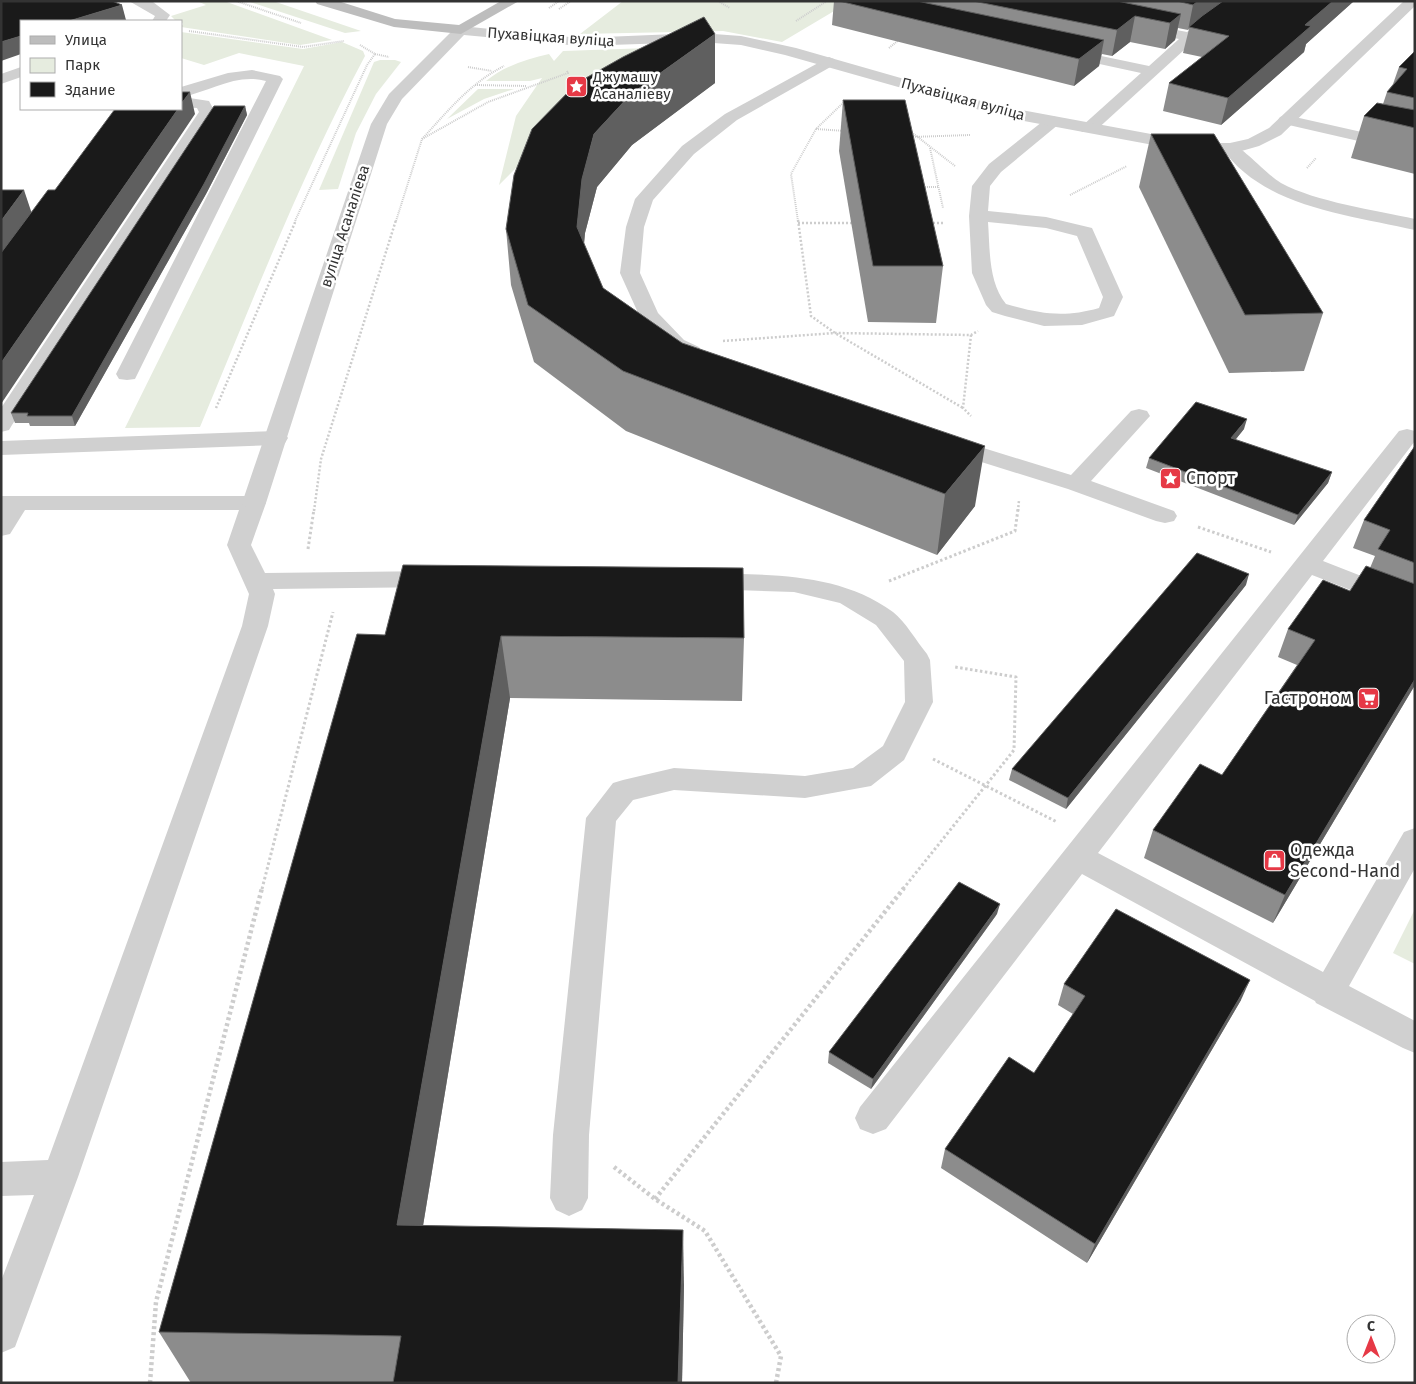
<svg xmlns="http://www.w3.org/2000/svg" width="1416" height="1384" font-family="'Fira Sans',sans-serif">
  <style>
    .green { fill: #e6ecdf }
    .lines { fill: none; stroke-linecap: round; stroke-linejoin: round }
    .path-far3 { stroke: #cdcdcd; stroke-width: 2; stroke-dasharray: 1 1; stroke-linecap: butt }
    .path-far2 { stroke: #cdcdcd; stroke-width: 2.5; stroke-dasharray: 2 2; stroke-linecap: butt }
    .path-far1 { stroke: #cdcdcd; stroke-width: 3; stroke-dasharray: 2.5 2.5; stroke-linecap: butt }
    .path { stroke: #cdcdcd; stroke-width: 4.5; stroke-dasharray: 3 3; stroke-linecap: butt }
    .service { fill: #d0d0d0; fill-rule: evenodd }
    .minor { fill: #d0d0d0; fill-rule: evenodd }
    .secondary { fill: #bdbdbd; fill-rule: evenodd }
    .wall { fill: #8c8c8c }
    .shaded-wall { fill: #5f5f5f }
    .building { fill: #1a1a1a; stroke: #5f5f5f }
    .labels { text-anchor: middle; stroke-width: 5; stroke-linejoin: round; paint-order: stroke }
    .far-street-label { font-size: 15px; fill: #333; stroke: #fff }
    .far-poi-label { font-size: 15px; fill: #333; stroke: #fff; text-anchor: start }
    .poi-label { font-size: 18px; fill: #333; stroke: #fff; text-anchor: start }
  </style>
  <rect width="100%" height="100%" fill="#fff"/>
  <g class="green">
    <polygon points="197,1 224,1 332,40 300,45 181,27 183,24 181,21 176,21 171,16 206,5"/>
    <polygon points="247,1 273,1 361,31 345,33"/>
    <polygon points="623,1 851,1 782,42 723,31 580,34"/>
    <path d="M 181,32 L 303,49 L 342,42 L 363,51 L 365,56 C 301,176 252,302 200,427 L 125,428 L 304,66 L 239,53 L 204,65 L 181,58 Z"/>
    <path d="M 649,48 L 570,114 L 499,185 L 516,116 L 542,78 L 530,81 L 486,81 C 504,66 527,59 549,54 L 554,61 L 563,51 Z"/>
    <polygon points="380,60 395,60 401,62 376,94 356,133 338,189 319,190 374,62"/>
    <polygon points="478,89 514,89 484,99 447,119"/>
    <polygon points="1415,909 1415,964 1393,953"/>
  </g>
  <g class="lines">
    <g class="path-far3">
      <polyline points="236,1 301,23"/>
      <polyline points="718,1 730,8"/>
      <polyline points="549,8 559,1"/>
      <polyline points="559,9 571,1"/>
      <polyline points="796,21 827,1"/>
      <polyline points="189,31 303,47 344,41"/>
      <polyline points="889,48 900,39"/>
      <polyline points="375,54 389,57"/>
      <polyline points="468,67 492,71"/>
      <polyline points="475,85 527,86"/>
      <polyline points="816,129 845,131"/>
      <polyline points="910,131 955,166"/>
      <polyline points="911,137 970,135"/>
      <path d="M 422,139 C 447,112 470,83 504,66"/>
      <polyline points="930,148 943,208"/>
      <polyline points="1307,168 1316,158"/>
      <polyline points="921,187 939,187"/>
      <polyline points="1070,195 1127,166"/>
      <polyline points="295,221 367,65 375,54 360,45"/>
      <polyline points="396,221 422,139 488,102 568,73 567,71"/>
      <polyline points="798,221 791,174 816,129 844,102"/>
    </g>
    <g class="path-far2">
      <polyline points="798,220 811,316 835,333 963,408"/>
      <polyline points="798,223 852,223"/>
      <polyline points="929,223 945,223"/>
      <polyline points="971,335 963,408 971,416"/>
      <polyline points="723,341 835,333 971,335 978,331"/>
      <polyline points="216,408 296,220"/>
      <polyline points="314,511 321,459 396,220"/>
      <polyline points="1018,511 1019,500"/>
    </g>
    <g class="path-far1">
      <polyline points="1198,527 1271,552"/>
      <polyline points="308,549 314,509"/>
      <polyline points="889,581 1015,531 1018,509"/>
      <polyline points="933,759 1057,822"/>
      <polyline points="262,889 333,612"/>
      <polyline points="903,889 1014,750 1016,677 955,667"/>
    </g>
    <g class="path">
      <polyline points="614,1167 655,1199 705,1231 781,1356 776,1383"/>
      <polyline points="655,1199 904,888"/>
      <polyline points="150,1383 156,1302 262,888"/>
    </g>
    <g class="service">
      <polygon points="129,1 153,2 170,15 166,21 152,21 155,16"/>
      <polygon points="1233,1 1250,1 1195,40 1094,132 1082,132 1080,129 1082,126 1141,73 1058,55 1056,52 1058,49 1063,48 1149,66 1179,39 1135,30 1133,27 1135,24 1140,23 1187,32"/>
      <polygon points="829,57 834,59 837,62 834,65 737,120 694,154 653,200 644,227 640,273 658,313 684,340 699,347 702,351 699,355 692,357 670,348 639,315 620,273 626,227 635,199 682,146 725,114"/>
      <polygon points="21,67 21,77 1,84 1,74"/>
      <path d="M 252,70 L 280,76 L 283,79 L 135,379 L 127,380 L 119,379 L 116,374 L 266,81 C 237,73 210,91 183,97 L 209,101 L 215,112 L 12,425 L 9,430 L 1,432 L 1,408 L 199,112 L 197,108 L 181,107 L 181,87 L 228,73 Z"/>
      <polygon points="1286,115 1415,144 1415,154 1280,123 1278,120 1280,117"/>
      <path d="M 1053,116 L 1059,118 L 1061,121 L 1059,124 L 1001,172 L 990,186 L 988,211 L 1046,217 L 1092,228 L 1123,297 L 1114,316 L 1082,325 L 1044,326 L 1005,316 L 992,312 L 986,305 L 972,273 L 969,216 L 972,186 L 989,164 L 1047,118 ZM 988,222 L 1046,228 L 1077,236 L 1103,297 L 1099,308 C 1064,318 1040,314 1006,304 C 988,282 990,248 988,222 Z"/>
      <path d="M 1230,143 C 1242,146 1267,175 1281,183 C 1316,202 1375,210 1415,219 L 1415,230 C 1350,215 1262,207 1222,148 L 1224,144 Z"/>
      <polygon points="1139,409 1147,411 1150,416 1091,481 1174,511 1177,516 1174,521 1165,523 1156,521 1068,489 940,449 937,444 940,439 948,437 1071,475 1131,411"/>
      <polygon points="1407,429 1415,431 1415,441 1323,561 1415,597 1415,615 1312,575 1098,853 1323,972 1404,832 1415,828 1415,868 1349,986 1415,1021 1415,1053 1403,1048 1316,1003 1315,1001 1082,874 886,1129 873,1134 860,1129 855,1118 860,1107 1399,431"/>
      <polygon points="277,431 285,433 288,438 285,443 277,445 1,455 1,441"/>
      <polygon points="1,496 254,496 262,498 266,503 251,545 265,573 436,571 445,573 449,579 445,585 436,587 273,589 275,594 268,626 78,1177 15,1347 1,1353 1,1281 34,1195 1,1196 1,1162 48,1160 242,626 249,594 227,545 239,510 25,510 10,534 1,536"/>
      <path d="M 706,573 C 769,575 839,572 893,612 C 905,621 917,642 927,654 L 930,660 L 933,702 L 904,760 L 871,786 L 805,798 L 674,790 L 633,800 L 616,821 L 589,1135 L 588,1198 L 582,1210 L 569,1216 L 556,1210 L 550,1198 L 553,1135 L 586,818 L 613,783 L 623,780 L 674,768 L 805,776 L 853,768 L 883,746 L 905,702 L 904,661 L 876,625 L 840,603 L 794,592 L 706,589 L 697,587 L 693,581 L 697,575 Z"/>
    </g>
    <polygon class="minor" points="1404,1 1415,1 1415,6 1281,135 1259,146 1238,152 1217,154 1191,152 1008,118 785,55 741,45 700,42 580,46 464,35 402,99 387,124 266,503 262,508 254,510 246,508 242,503 371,124 389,94 456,27 461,26 580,38 700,33 741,36 796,48 995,105 1178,139 1204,143 1230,143 1248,139 1269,128"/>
    <polygon class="secondary" points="315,1 338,1 395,19 459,25 501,1 519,1 461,34 394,27 317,4"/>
  </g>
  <g class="wall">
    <polygon points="834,1 1354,1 1306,44 1304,52 1221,125 1163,111 1169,83 1202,57 1183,53 1189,29 1188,30 1178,28 1175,40 1165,49 1130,42 1112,56 1102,54 1099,66 1074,86 832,25"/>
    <polygon points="715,34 715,83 632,145 597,187 585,233 584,245 603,288 682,343 975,506 937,555 626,431 534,362 511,285 506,229"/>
    <polygon points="1415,51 1415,174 1351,158 1364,116 1383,104 1387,92 1393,84 1399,67"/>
    <polygon points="843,100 943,266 936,323 868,322 839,151"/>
    <polygon points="245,106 247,115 206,194 75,426 30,426 29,423 15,423 11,413"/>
    <polygon points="1151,134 1323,313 1304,371 1229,373 1139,187"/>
    <polygon points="1244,429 1235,440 1332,472 1328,483 1294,525 1146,468 1149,458"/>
    <polygon points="1415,446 1415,685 1273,923 1144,858 1153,830 1222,775 1297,665 1278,657 1288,629 1350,591 1370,568 1375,556 1353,548 1364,520"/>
    <polygon points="1246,585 1066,809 1009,780 1012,769"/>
    <polygon points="385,635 744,638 742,701 510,698 423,1226 684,1285 682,1383 191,1383 159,1332"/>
    <polygon points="997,914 871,1089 828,1063 829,1052"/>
    <polygon points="1064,984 1241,1000 1087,1263 941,1168 945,1149 1034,1073 1073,1014 1058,1005"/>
  </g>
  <g class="shaded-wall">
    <polygon points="1198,1 1229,1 1189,27 1188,30 1193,5"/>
    <polygon points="1333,1 1354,1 1306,44 1304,52 1221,125 1228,98 1305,25"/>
    <polygon points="122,5 126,20 124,21 69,21"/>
    <polygon points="1181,14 1175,40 1165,49 1170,23"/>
    <polygon points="1135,16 1130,42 1112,56 1117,30"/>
    <polygon points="715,34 715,83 632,145 597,187 585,233 580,283 577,227 582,179 594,134 631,94"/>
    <polygon points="21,36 21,54 1,61 1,42"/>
    <polygon points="1104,40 1099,66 1074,86 1079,59"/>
    <polygon points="190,92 195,114 1,404 1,363 178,109 181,109 181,104"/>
    <polygon points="245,106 247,115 206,194 75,426 72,416"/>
    <polygon points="24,190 32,214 1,257 1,221"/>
    <polygon points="1247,419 1244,429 1228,449 1231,438"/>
    <polygon points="985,446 975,506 937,555 945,494"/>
    <polygon points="1332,472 1328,483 1294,525 1298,515"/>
    <polygon points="1249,574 1246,585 1066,809 1068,798"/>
    <polygon points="501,636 510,698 414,1280 397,1225"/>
    <polygon points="1415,679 1415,685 1273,923 1285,895"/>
    <polygon points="1000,904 997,914 871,1089 873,1079"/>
    <polygon points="1250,980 1241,1000 1087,1263 1095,1244"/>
    <polygon points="683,1230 684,1285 682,1383 678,1383"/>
  </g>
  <g class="building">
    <polygon points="1,1 112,1 122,5 69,21 21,21 21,36 1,42"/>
    <polygon points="839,1 917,1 1104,40 1079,59"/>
    <polygon points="973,1 1117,1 1181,14 1170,23 1135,16 1117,30"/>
    <polygon points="1177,1 1198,1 1193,5"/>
    <polygon points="1223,1 1333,1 1305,25 1311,26 1228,98 1169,83 1229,36 1189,27 1202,16"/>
    <polygon points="704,17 715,34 631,94 594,134 582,179 577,227 603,288 682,343 985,446 945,494 623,371 528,305 506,229 514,175 532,129 577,83 623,57"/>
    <polygon points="1415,51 1415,98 1387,92 1407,69 1399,67"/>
    <polygon points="181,92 190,92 181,104"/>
    <polygon points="843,100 905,100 943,266 873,266"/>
    <polygon points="1377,103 1415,110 1415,128 1364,116"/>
    <polygon points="214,106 245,106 204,184 72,416 27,416 28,413 11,413"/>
    <polygon points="115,109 178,109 1,363 1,253 48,190 55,190"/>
    <polygon points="1151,134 1214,134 1323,313 1245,315"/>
    <polygon points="1,190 24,190 1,221"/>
    <polygon points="1196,402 1247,419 1231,438 1332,472 1298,515 1149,458"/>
    <polygon points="1415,446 1415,563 1378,549 1390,530 1364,520"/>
    <polygon points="1197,553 1249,574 1068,798 1012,769"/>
    <polygon points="403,565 743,568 744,638 501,636 397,1225 683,1230 678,1383 393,1383 401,1336 159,1332 357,634 385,635"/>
    <polygon points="1366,566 1415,584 1415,679 1285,895 1153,830 1200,764 1222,775 1315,640 1288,629 1323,580 1350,591"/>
    <polygon points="959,882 1000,904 873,1079 829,1052"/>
    <polygon points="1116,909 1250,980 1095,1244 945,1149 1009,1057 1034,1073 1085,996 1064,984"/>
  </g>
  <defs>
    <symbol id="sight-square" viewBox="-11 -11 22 22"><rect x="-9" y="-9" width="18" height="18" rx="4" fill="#e63946" stroke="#fff"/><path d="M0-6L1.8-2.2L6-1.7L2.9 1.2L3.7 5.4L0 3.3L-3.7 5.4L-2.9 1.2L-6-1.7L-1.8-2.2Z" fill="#fff"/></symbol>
    <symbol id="supermarket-square" viewBox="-11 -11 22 22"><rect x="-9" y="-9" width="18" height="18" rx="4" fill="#e63946" stroke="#fff"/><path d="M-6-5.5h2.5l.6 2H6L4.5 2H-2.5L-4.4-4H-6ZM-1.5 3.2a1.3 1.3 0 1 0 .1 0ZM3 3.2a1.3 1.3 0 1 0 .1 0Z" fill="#fff"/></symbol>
    <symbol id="shop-square" viewBox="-11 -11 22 22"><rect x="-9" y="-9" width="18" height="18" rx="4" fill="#e63946" stroke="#fff"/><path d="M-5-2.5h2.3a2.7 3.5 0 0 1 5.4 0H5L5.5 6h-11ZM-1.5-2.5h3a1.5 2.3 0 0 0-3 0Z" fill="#fff"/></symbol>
  </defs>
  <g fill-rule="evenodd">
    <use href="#sight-square" x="564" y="74" width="25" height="25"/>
    <use href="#sight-square" x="1158" y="466" width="25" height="25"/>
    <use href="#supermarket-square" x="1356" y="686" width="25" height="25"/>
    <use href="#shop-square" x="1262" y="848" width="25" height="25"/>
  </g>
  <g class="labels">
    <g class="far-street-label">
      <text transform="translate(551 37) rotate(4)" y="5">Пухавіцкая вуліца</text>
      <text transform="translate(963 99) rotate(15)" y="5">Пухавіцкая вуліца</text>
      <text transform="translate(345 226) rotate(-72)" y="5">вуліца Асаналіева</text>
    </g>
    <g class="far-poi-label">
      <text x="593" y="82">Джумашу<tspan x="593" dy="17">Асаналіеву</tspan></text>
    </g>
    <g class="poi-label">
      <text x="1186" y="484">Спорт</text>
      <text x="1352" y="704" text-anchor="end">Гастроном</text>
      <text x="1290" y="856">Одежда<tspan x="1290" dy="21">Second-Hand</tspan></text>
    </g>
  </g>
  <rect width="1416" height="1384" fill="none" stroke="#333333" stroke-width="5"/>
  <rect x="20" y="20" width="162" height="90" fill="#ffffff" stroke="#adadad"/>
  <rect x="30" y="36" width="25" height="8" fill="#bdbdbd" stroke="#adadad"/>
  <text x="65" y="45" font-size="15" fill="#333333">Улица</text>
  <rect x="30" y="58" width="25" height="15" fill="#e6ecdf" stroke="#adadad"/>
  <text x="65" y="70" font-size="15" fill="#333333">Парк</text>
  <rect x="30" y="82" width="25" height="15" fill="#1a1a1a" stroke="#adadad"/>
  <text x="65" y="95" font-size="15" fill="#333333">Здание</text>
  <g transform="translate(1371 1339)"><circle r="24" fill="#ffffff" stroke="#adadad"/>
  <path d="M0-4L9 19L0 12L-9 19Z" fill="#e63946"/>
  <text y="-8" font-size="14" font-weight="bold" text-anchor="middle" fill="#333333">С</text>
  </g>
</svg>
